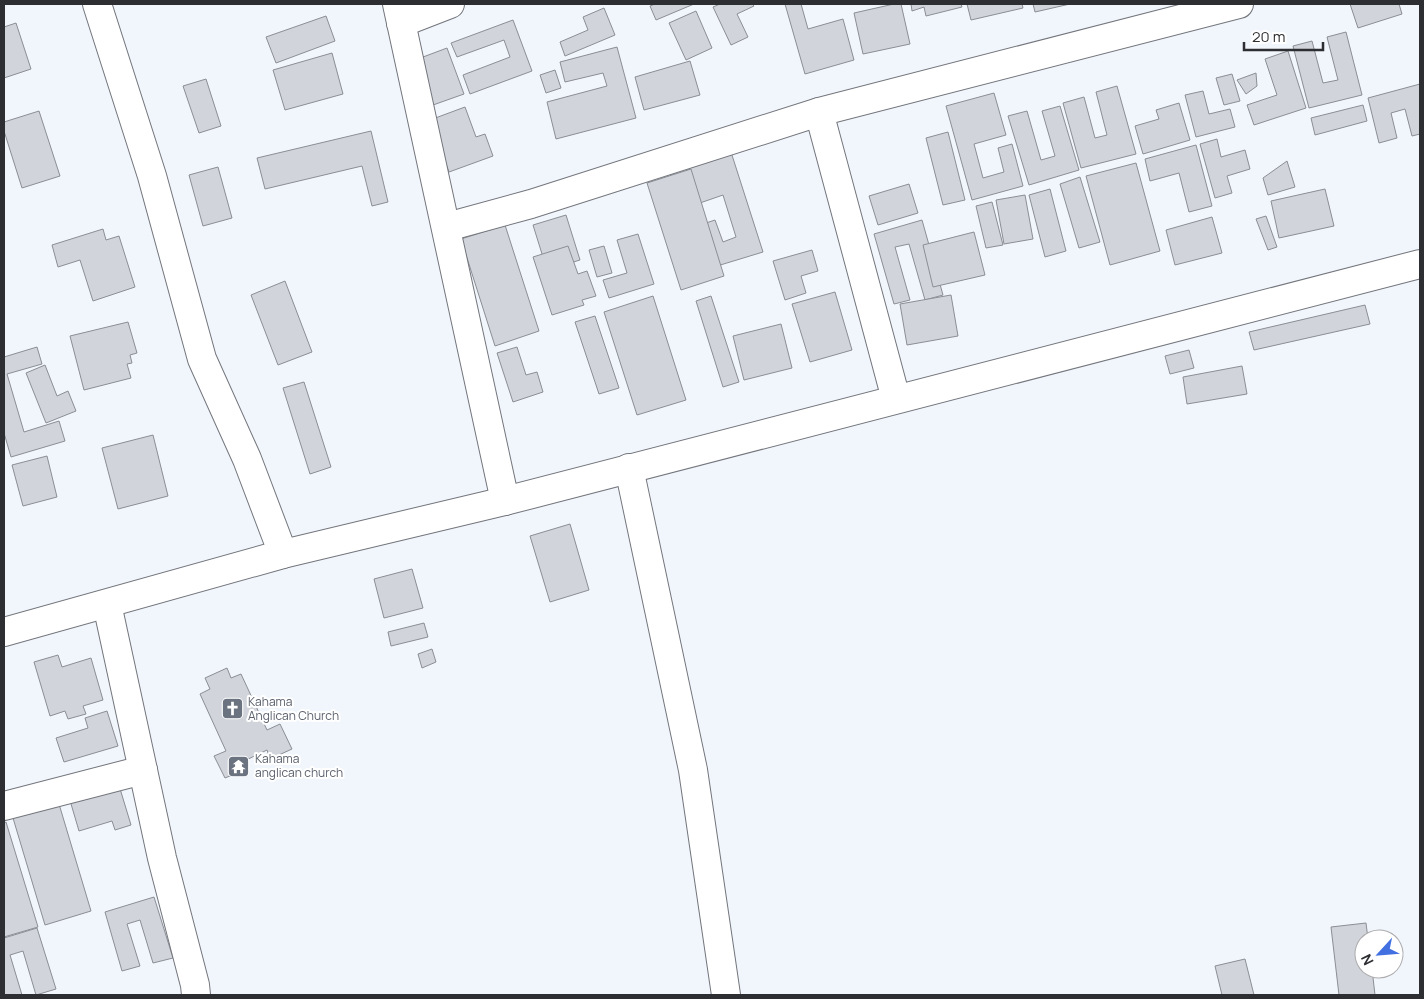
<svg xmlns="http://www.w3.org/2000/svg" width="1424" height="999" font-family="Manrope,sans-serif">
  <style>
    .building { fill: #d1d5db; stroke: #8b8e94 }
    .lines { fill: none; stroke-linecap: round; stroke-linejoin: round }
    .minor-casing { stroke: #73767c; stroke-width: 30 }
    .minor { stroke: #fff; stroke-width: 28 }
    .labels { text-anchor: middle; stroke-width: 4; stroke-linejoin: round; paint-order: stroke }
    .worship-label { font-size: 12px; fill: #5b616d; stroke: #fff; text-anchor: start }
  </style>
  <rect width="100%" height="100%" fill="#f1f5fc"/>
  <g class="building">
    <polygon points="655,4 694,4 656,20 650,6"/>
    <polygon points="720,4 752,4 754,6 737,14 748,37 731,45 713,7"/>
    <polygon points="785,4 801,4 808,29 843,19 854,60 805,74"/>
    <polygon points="894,4 901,4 910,44 863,54 854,13"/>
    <polygon points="911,4 961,4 962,7 926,16 924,7 912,11"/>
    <polygon points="967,4 1022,4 1023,8 971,20"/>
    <polygon points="1033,4 1070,4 1035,12"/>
    <polygon points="1350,4 1399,4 1402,14 1358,28"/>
    <polygon points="604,8 615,35 565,56 560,42 588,30 583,17"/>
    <polygon points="696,11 712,48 686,60 669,23"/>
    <polygon points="326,16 335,41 276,63 266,37"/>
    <polygon points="513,20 532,71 470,94 463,75 510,57 504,40 457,57 451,43"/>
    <polygon points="16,23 31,69 4,78 4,27"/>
    <polygon points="1346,32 1362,95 1309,108 1293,46 1312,41 1323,83 1338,80 1327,37"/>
    <polygon points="617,47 636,118 556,139 547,102 607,86 603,73 565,82 560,62"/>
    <polygon points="447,48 464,94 433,105 418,65 423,57"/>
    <polygon points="1288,51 1306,108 1254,125 1247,105 1277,95 1265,59"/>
    <polygon points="332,53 343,94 285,110 273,70"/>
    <polygon points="690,61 700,95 644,110 635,77"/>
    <polygon points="555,70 561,88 546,93 540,75"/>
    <polygon points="1256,73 1257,86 1246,94 1237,80"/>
    <polygon points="1232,74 1240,101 1224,105 1216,78"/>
    <polygon points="206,79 221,126 199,133 183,86"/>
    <polygon points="1420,84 1420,134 1412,136 1405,109 1391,113 1397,138 1379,143 1368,98"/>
    <polygon points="1117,86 1136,154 1081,168 1063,103 1084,97 1095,138 1107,135 1096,92"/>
    <polygon points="1203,91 1209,114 1230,109 1235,127 1196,137 1185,95"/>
    <polygon points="994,93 1006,135 974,144 983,178 1004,172 998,148 1012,144 1023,186 972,200 946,106"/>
    <polygon points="1179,103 1190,140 1143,154 1135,126 1159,119 1156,110"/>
    <polygon points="1363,105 1367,121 1315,135 1311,118"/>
    <polygon points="1060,106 1079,170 1029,185 1008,116 1027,111 1041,160 1055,156 1042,111"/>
    <polygon points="465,107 476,137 485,134 493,156 449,172 430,120"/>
    <polygon points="39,111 60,176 22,188 4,131 4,122"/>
    <polygon points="371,131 388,202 372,206 362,166 265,189 257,158"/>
    <polygon points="948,132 965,200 943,205 926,138"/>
    <polygon points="1217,139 1221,157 1245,150 1250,169 1227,176 1232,193 1215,198 1200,144"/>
    <polygon points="1196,145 1212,206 1189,212 1179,173 1150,181 1145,159"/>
    <polygon points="731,152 763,252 717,266 703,224 715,220 723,242 736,237 723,195 697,204 685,166"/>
    <polygon points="1287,161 1295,187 1268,195 1263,178"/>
    <polygon points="1136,163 1160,251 1110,265 1086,176"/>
    <polygon points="218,167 232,218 203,226 189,175"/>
    <polygon points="691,169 724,276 681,290 647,183"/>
    <polygon points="1080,177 1100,242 1079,248 1060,184"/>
    <polygon points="909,184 918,213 878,225 869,196"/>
    <polygon points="1050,189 1066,251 1045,257 1029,195"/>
    <polygon points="1325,189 1334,226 1279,238 1271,201"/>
    <polygon points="1025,195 1033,239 1004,244 996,200"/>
    <polygon points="992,202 1003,245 986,248 976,206"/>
    <polygon points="566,215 580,260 547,270 533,225"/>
    <polygon points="1266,216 1277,247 1268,250 1256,219"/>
    <polygon points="1212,217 1222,253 1175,265 1166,230"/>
    <polygon points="922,220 943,295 925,300 909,244 895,247 910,300 894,304 874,234"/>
    <polygon points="505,225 539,331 495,346 461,239"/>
    <polygon points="103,229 106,240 119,236 135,287 93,301 80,260 58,267 52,245"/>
    <polygon points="974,232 985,275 933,287 923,245"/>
    <polygon points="638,234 654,284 609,298 603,280 627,273 617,240"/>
    <polygon points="568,246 578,274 587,271 596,296 582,300 584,305 552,315 533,257"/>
    <polygon points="604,246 612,273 597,277 589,250"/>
    <polygon points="812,250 818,271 801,276 806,293 785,300 773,261"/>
    <polygon points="285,281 312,352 278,365 251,295"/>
    <polygon points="835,292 852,350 810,362 792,304"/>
    <polygon points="951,295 958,336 907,345 900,304"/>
    <polygon points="653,296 686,400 637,415 604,312"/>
    <polygon points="711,296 739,382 723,387 696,301"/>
    <polygon points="1365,305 1370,324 1254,350 1249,332"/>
    <polygon points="595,316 619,388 599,394 575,322"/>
    <polygon points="128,322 137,353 130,355 132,363 127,364 131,378 84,390 70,336"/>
    <polygon points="781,324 792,368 744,380 733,336"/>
    <polygon points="37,347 42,364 7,374 24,432 59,421 65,441 11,457 4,433 4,357"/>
    <polygon points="517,347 526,375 537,372 543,392 513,402 497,353"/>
    <polygon points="1189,350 1194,368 1170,374 1165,356"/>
    <polygon points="45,365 57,396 68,391 76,411 46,423 26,373"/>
    <polygon points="1242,366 1247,394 1187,404 1183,377"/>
    <polygon points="304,382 331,467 310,474 283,388"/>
    <polygon points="153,435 168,496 118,509 102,448"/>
    <polygon points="47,456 57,497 23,506 12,465"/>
    <polygon points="570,524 589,590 550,602 530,536"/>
    <polygon points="412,569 423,608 384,618 374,579"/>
    <polygon points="424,623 428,637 391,646 388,632"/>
    <polygon points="432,649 436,662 422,668 418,654"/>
    <polygon points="58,655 62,667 91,658 103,700 83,706 86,714 68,719 65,711 50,716 34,662"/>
    <polygon points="227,668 231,678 241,674 267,730 280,724 292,749 270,759 267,750 238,764 242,771 225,778 214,756 226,751 200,694 210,689 205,678"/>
    <polygon points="107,711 118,746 64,762 56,738 88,728 85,718"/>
    <polygon points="118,782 131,825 115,830 112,821 79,831 69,797"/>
    <polygon points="59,804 91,911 45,925 13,818"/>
    <polygon points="6,822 38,927 4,937 4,823"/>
    <polygon points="154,897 173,958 153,963 140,920 127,924 140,966 122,971 105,912"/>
    <polygon points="1366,923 1368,939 1364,939 1364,969 1372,969 1375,995 1339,995 1331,927"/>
    <polygon points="37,928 56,989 36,995 23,951 10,955 22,995 4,995 4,938"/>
    <polygon points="1245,959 1254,995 1222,995 1215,966"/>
  </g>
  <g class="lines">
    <defs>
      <g id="minor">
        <polyline points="97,4 152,176 202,359 247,459 283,554"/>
        <polyline points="397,4 505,501"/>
        <polyline points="401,23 450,4"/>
        <polyline points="819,112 896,399"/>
        <polyline points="447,227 531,204 819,112 1239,4"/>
        <polyline points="629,468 693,770 726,995"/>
        <polyline points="107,604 162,858 195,985 196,995"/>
        <polyline points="4,632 283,554 505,501 1420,264"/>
        <polyline points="4,806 143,770"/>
      </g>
    </defs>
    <use href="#minor" class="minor-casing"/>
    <use href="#minor" class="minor"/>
  </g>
  <defs>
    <symbol id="church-square" viewBox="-11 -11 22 22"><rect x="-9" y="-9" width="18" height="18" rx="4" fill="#6b7280" stroke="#fff"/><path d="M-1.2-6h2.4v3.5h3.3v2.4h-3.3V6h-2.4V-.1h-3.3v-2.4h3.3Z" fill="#fff"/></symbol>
    <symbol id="temple-square" viewBox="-11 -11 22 22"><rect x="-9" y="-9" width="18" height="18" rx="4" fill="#6b7280" stroke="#fff"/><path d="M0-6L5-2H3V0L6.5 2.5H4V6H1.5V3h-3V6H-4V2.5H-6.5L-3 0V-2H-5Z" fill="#fff"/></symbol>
  </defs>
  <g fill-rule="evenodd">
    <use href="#church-square" x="220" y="696" width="25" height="25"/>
    <use href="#temple-square" x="226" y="754" width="25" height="25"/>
  </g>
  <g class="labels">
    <g class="worship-label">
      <text x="248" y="706">Kahama<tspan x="248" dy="14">Anglican Church</tspan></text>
      <text x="255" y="763">Kahama<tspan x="255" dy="14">anglican church</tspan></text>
    </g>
  </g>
  <rect width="1424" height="999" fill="none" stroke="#2d2e31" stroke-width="10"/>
  <g transform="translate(1379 954) rotate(244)"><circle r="24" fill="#ffffff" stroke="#ababad"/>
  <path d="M0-4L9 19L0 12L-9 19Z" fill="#4370e1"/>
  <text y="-8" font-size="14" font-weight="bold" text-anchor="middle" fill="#2d2e31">N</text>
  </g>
  <path d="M1244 42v8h79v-8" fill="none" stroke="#2d2e31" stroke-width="2.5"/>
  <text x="1252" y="42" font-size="15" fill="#2d2e31" stroke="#ffffff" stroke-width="4" paint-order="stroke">20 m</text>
</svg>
